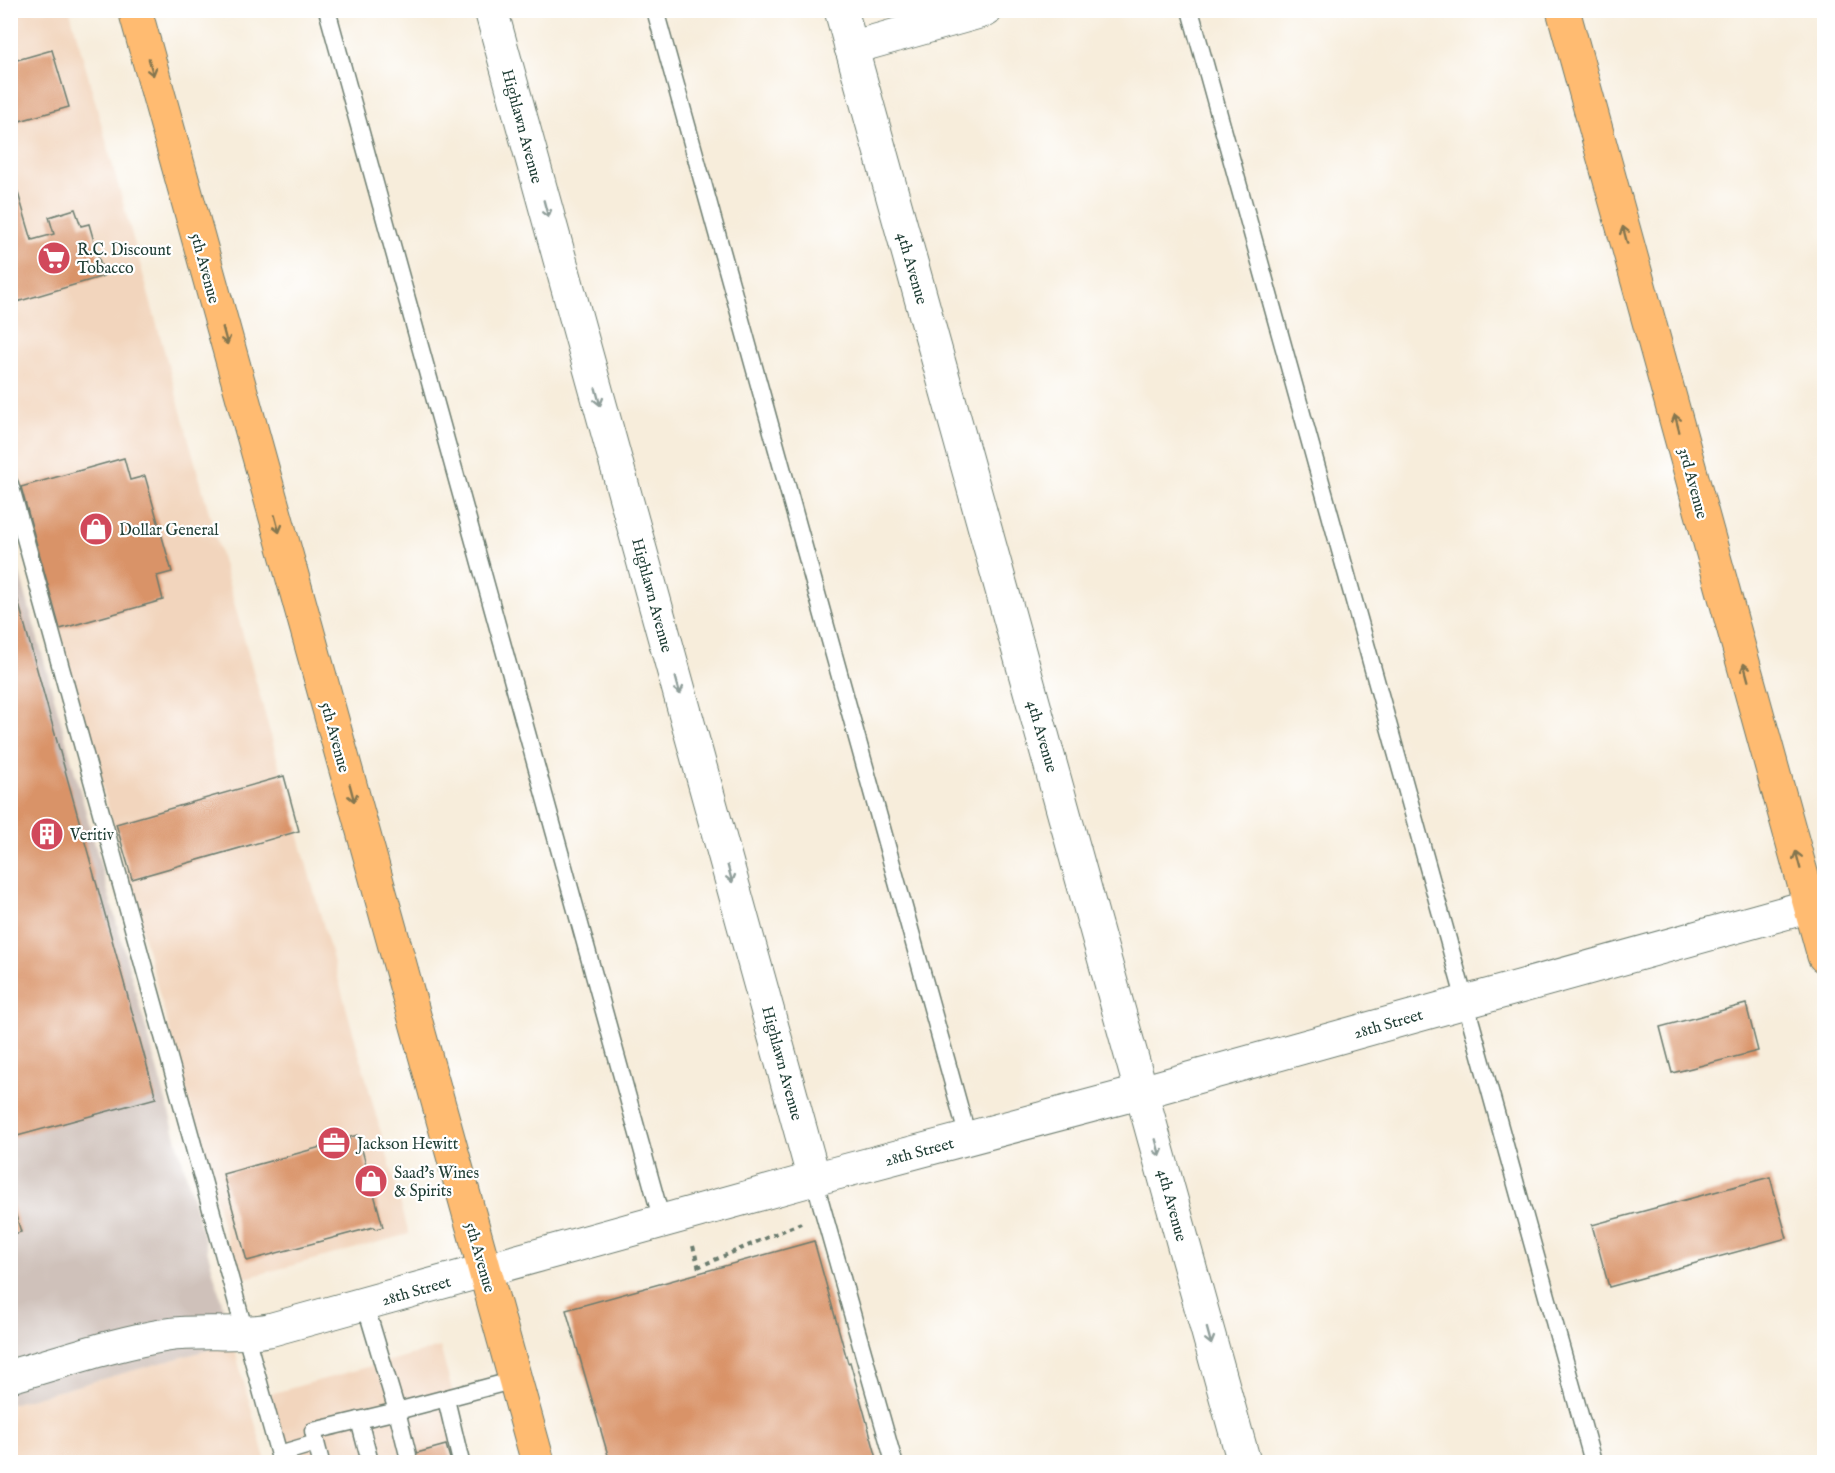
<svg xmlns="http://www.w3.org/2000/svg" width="1835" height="1473" font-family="'IM FELL English',serif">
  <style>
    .built { fill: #f2d5bd }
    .industrial { fill: #cfc1ba }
    .building { fill: #d99368 }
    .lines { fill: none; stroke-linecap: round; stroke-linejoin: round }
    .service-casing { stroke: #6b7b6e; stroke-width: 19 }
    .minor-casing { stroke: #6b7b6e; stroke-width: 35 }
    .primary-casing { stroke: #6b7b6e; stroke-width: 35 }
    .path { stroke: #6b7b6e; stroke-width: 4; stroke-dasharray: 4.5 4.5; stroke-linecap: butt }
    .service { stroke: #fff; stroke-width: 16 }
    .minor { stroke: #fff; stroke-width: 33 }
    .primary { stroke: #ffbb71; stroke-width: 33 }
    .oneway { stroke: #84764f }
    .oneway2 { stroke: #8f9e9a }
    .labels { text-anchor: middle; stroke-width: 4.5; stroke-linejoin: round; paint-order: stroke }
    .street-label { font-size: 16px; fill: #1f3d34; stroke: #fff }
    .poi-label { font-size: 16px; fill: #1f3d34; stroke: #fff; text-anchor: start }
  </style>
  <rect width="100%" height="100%" fill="#fff"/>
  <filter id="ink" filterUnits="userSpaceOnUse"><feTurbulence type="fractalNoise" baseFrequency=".0167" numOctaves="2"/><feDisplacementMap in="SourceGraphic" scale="12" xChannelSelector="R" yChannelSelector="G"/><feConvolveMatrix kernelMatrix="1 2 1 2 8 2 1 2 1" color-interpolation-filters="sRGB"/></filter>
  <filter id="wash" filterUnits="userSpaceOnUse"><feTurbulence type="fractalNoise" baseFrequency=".008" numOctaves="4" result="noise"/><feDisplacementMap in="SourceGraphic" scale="24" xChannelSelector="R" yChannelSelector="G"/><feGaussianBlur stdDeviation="1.35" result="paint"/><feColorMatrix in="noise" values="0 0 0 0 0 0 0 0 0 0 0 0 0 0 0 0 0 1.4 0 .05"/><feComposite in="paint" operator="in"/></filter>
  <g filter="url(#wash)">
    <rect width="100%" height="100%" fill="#f7eddb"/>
    <g class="built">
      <polygon points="10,11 70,11 409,1234 238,1280 11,455"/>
      <polygon points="233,1343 266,1462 11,1462 11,1404"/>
      <polygon points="440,1347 472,1462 289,1462 270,1394"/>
    </g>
    <polygon class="industrial" points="10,538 233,1343 11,1404 10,1404"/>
    <g id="blocks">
      <g class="building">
        <polygon points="52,50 69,107 16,122 10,101 10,62"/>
        <polygon points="15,183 32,240 54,234 49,217 75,209 81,226 89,224 104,276 10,304 10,185"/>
        <polygon points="124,458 130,480 145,476 172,572 157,576 163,600 60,629 21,487"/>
        <polygon points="10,572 156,1098 10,1138"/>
        <polygon points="284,776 299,831 132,879 116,824"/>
        <polygon points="1746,1004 1758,1051 1672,1073 1660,1027"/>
        <polygon points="358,1135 383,1227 375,1229 374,1227 247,1261 223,1174 350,1139 350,1137"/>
        <polygon points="1770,1177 1787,1238 1609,1287 1592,1225"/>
        <polygon points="10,1196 21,1232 10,1235"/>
        <polygon points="814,1241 848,1363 850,1362 878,1462 610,1462 566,1310"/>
        <polygon points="446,1445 451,1462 384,1462"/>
      </g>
    </g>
  </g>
  <g filter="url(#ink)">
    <use href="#blocks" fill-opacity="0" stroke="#6b7b6e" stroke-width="1.5"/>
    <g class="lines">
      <defs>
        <g id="service">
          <polyline points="327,10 662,1221"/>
          <polyline points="655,10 968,1138"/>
          <polyline points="1190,10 1593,1462"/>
          <polyline points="10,484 281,1462"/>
          <polyline points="814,1179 894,1462"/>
          <polyline points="365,1304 397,1411 515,1380"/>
          <polyline points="446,1399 461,1462"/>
          <polyline points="359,1420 370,1462"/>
          <polyline points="279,1454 316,1443"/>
          <polyline points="321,1462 313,1431 397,1411 408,1455"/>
        </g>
        <g id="minor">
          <polyline points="491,10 814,1179"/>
          <polyline points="841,10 1244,1462"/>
          <polyline points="851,48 986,10"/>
          <path d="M 10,1376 C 62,1362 115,1343 167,1335 C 201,1330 235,1336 269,1330 L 814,1179 L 1142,1092 L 1824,902"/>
        </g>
        <g id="primary">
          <polyline points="135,10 538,1462"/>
          <polyline points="1563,10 1824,956"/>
        </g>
      </defs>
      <use href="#service" class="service-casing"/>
      <use href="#minor" class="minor-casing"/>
      <use href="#primary" class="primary-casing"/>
      <g class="path">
        <polyline points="693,1246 700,1272"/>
        <polyline points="698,1267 801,1223"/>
      </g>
      <use href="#service" class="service"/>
      <use href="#minor" class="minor"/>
      <use href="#primary" class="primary"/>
    </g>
    <defs><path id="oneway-shaft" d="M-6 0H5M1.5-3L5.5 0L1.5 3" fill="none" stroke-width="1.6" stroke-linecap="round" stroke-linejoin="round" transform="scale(1.5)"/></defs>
    <g class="oneway">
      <use href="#oneway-shaft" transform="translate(151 67) rotate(75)"/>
      <use href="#oneway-shaft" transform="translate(1625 235) rotate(-105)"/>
      <use href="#oneway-shaft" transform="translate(225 336) rotate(75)"/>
      <use href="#oneway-shaft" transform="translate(1677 423) rotate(-105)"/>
      <use href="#oneway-shaft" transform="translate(277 524) rotate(75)"/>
      <use href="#oneway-shaft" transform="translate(1746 672) rotate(-105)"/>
      <use href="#oneway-shaft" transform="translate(352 793) rotate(75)"/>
      <use href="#oneway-shaft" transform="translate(1798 860) rotate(-105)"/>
    </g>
    <g class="oneway2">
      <use href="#oneway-shaft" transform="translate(546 209) rotate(75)"/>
      <use href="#oneway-shaft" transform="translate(598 397) rotate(75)"/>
      <use href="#oneway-shaft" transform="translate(678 686) rotate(75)"/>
      <use href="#oneway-shaft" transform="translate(730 874) rotate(75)"/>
      <use href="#oneway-shaft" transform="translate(1158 1148) rotate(75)"/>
      <use href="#oneway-shaft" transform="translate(1209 1336) rotate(75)"/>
    </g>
  </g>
  <defs>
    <symbol id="supermarket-disc" viewBox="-11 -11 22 22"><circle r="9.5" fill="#d1495b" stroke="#fff"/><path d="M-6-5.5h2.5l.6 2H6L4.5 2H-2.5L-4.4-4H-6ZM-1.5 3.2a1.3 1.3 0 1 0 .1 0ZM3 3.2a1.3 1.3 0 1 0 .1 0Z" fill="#fff"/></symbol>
    <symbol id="shop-disc" viewBox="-11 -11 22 22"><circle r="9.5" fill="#d1495b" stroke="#fff"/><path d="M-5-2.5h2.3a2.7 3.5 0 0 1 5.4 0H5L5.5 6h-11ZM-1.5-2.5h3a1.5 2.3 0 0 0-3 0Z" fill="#fff"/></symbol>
    <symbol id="building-disc" viewBox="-11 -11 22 22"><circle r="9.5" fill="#d1495b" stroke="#fff"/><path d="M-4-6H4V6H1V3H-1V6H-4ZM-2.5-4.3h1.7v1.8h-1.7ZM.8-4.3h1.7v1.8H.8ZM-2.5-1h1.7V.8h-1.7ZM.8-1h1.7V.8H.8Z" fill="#fff"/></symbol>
    <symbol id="office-disc" viewBox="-11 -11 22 22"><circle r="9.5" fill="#d1495b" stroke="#fff"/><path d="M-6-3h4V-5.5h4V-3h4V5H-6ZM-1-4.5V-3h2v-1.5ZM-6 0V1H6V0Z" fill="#fff"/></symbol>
  </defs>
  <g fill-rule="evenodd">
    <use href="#supermarket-disc" x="35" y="239" width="38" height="38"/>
    <use href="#shop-disc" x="77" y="510" width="38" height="38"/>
    <use href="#building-disc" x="28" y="815" width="38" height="38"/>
    <use href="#office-disc" x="315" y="1124" width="38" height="38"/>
    <use href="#shop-disc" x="352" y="1162" width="38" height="38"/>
  </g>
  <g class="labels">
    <g class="street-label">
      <text transform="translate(523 126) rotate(75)" y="6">Highlawn Avenue</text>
      <text transform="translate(206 268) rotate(75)" y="6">5th Avenue</text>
      <text transform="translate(913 268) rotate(74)" y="6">4th Avenue</text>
      <text transform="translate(1694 483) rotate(75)" y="6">3rd Avenue</text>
      <text transform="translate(653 595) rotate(75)" y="6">Highlawn Avenue</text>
      <text transform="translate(1043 736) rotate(74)" y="6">4th Avenue</text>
      <text transform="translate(336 737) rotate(75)" y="6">5th Avenue</text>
      <text transform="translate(1388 1023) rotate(-16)" y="6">28th Street</text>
      <text transform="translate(783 1063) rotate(75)" y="6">Highlawn Avenue</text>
      <text transform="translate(919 1151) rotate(-15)" y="6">28th Street</text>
      <text transform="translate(1173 1205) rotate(75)" y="6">4th Avenue</text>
      <text transform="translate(481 1257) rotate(74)" y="6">5th Avenue</text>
      <text transform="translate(416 1290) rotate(-16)" y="6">28th Street</text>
    </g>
    <g class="poi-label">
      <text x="77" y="255">R.C. Discount<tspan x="77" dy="18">Tobacco</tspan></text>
      <text x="119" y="535">Dollar General</text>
      <text x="70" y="840">Veritiv</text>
      <text x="357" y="1149">Jackson Hewitt</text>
      <text x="394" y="1178">Saad's Wines<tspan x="394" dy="18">&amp; Spirits</tspan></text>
    </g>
  </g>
  <rect width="1835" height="1473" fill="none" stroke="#fff" stroke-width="36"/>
</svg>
